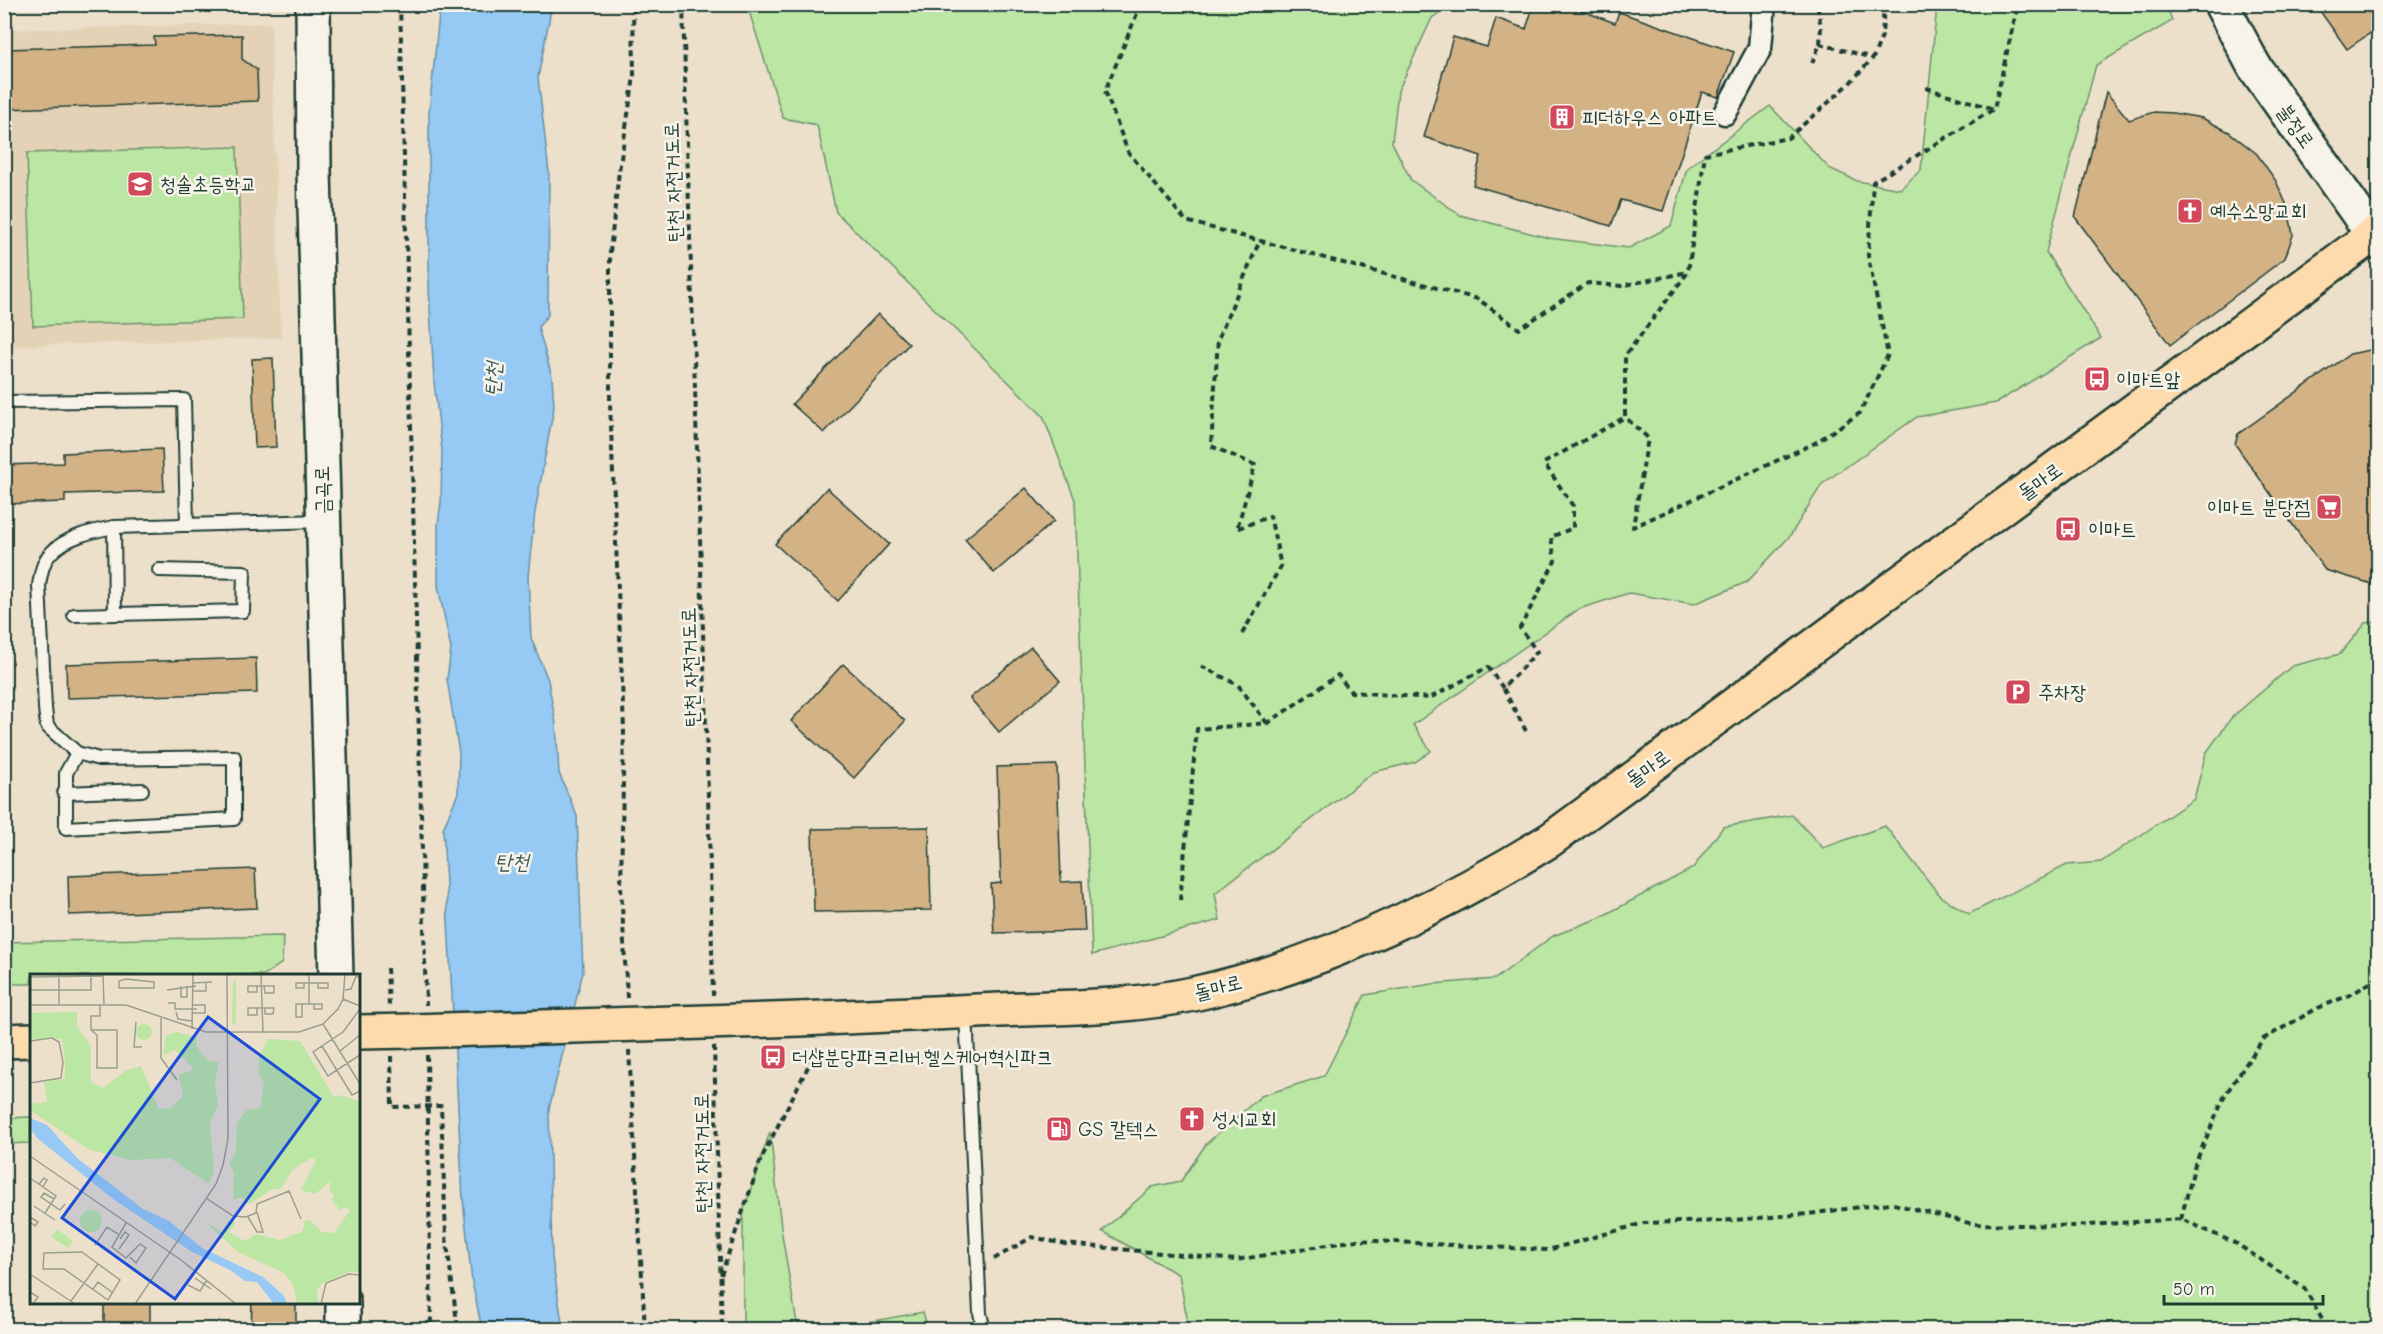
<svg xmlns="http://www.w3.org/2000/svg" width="2383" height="1334" font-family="'Comic Neue','Poor Story',sans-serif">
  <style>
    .built { fill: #e4d2b6 }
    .green { fill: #bbe6a3; stroke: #6d926c; stroke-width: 1.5 }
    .water { fill: #96c9f3; stroke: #6691a7; stroke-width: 1.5 }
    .building { fill: #d3b386; stroke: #1f3d34; stroke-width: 1.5 }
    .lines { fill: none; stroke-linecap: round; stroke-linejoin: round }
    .service-casing { stroke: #1f3d34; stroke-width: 16 }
    .minor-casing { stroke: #1f3d34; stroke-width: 27 }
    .secondary-casing { stroke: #1f3d34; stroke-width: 38 }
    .primary-casing { stroke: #1f3d34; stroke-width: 38 }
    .path { stroke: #1f3d34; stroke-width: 4; stroke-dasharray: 6 4.5; stroke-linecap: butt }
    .service { stroke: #f7f3e8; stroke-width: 12 }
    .minor { stroke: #f7f3e8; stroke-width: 22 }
    .secondary { stroke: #f7f3e8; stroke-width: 33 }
    .primary { stroke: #fedbac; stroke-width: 33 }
    .primary-bridge-casing { stroke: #1f3d34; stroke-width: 38; stroke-linecap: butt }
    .primary-bridge { stroke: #fedbac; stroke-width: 33 }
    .labels { text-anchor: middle; stroke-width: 5; stroke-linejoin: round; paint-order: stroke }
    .poi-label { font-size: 20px; fill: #1f3d34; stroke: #f7f3e8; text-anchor: start }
    .street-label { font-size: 20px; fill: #1f3d34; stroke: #f7f3e8 }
    .water-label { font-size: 21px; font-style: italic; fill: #37595a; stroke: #f7f3e8 }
    .inset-road { fill: none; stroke: #9a9f8f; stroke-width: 1.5 }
    .view { fill: #1d4ed8; fill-opacity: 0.15; stroke: #1d4ed8; stroke-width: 3 }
    .inset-edge { fill: none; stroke: #1f3d34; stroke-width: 3 }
  </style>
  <rect width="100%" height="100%" fill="#ece0cb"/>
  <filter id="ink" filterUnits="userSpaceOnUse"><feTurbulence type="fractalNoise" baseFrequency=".0167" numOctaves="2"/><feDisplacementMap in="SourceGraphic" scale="12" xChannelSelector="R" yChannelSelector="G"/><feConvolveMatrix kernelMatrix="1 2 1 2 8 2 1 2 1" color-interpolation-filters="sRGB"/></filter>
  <g filter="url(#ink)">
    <polygon class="built" points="271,23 281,338 5,346 4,30"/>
    <g class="green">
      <polygon points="747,5 1450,5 1432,18 1398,91 1392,142 1411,180 1460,215 1549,238 1629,248 1671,226 1687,168 1770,106 1829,168 1857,181 1900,189 1921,170 1937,5 2167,5 2172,21 2096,65 2046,252 2101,338 1996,403 1917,417 1822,484 1790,536 1747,582 1694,604 1629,593 1579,609 1413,725 1431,751 1415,762 1374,772 1215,893 1220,920 1092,955 1075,500 1043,416 836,212 817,125 783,118"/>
      <polygon points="237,147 243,319 33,326 27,153"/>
      <polygon points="2378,621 2378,1329 1189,1329 1179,1275 1102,1231 1152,1187 1181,1181 1206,1144 1261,1096 1324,1076 1365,995 1432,984 1495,979 1553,936 1599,918 1693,868 1723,827 1792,815 1823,848 1885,826 1941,897 1969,914 2067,865 2101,862 2194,799 2206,753 2231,718 2292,666 2340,654 2366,623"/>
      <polygon points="283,936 282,963 264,975 32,976 31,984 5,984 5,942"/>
      <polygon points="31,1117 31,1143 5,1144 5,1118"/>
      <polygon points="770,1132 782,1235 798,1329 743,1329 743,1212"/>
      <polygon points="923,1312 928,1329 829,1329"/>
    </g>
    <polygon class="water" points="440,5 552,5 538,77 549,173 548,315 538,327 552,377 554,407 535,512 528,576 531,638 548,680 556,724 559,773 577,816 583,972 549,1109 552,1258 563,1329 482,1329 472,1282 463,1200 443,829 458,793 459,753 447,679 451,649 438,586 438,524 441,502 442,451 434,382 429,288 429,113"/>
    <g class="building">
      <polygon points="1534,4 1564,4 1615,23 1619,12 1734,52 1718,97 1702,92 1663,211 1621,200 1611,226 1473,185 1481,156 1424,137 1453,37 1487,47 1496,18 1526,29"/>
      <polygon points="2315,4 2363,4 2379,27 2347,49"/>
      <polygon points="242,35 242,59 257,70 258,101 4,109 4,49 155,45 154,37"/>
      <polygon points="2106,92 2129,120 2154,112 2173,113 2202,118 2229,132 2257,154 2276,181 2288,208 2293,235 2285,258 2170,345 2075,217"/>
      <polygon points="878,314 909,344 824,433 792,404"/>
      <polygon points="2370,350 2379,351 2379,586 2325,570 2235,444 2238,434 2350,354"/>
      <polygon points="273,358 276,447 255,448 252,359"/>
      <polygon points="162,449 164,491 65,494 65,502 4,504 4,465 63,463 63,453"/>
      <polygon points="827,488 889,544 838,601 775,544"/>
      <polygon points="1026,488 1054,521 994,573 965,539"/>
      <polygon points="1031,647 1060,681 999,732 970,698"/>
      <polygon points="256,658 257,693 67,698 66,664"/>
      <polygon points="843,664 905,721 854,778 791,721"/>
      <polygon points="1057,765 1061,882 1082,881 1085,931 994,933 991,884 1001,883 997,767"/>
      <polygon points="929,827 931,910 814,912 812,829"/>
      <polygon points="255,869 257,908 69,915 68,876"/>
      <rect x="104" y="1302" width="46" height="27"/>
      <polygon points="252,1302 296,1302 296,1329 251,1329"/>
    </g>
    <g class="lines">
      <defs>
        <g id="service">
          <polyline points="4,402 184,400 187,525"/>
          <polyline points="114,527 115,614"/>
          <polyline points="74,615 243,611 244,572 159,570"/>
          <path d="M 77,753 L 66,773 L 66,828 L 234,819 L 234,757 L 99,759 L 77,753 L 47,726 L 45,708 L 39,585 C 41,575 42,563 50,554 C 65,537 93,531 114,527 L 321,521"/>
          <polyline points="64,793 142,790"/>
          <polyline points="966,1013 980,1313 984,1330"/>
        </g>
        <polyline id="minor" points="1725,113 1760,48 1764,4"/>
        <g id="secondary">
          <polyline points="313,4 314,171 336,976"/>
          <polyline points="2221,4 2254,66 2378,242"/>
          <polyline points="343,1330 343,1302"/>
        </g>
        <g id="primary">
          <path d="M 800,1019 C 874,1015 948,1012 1022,1009 C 1079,1007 1137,1006 1193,994 C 1321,966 1440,908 1550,840 L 2378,231"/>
          <polyline points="358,1032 412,1031"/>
          <polyline points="4,1041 32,1040"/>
        </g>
      </defs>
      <use href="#service" class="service-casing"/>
      <use href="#minor" class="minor-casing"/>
      <use href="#secondary" class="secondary-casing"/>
      <use href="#primary" class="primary-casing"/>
      <g class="path">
        <polyline points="400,4 426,1005"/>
        <path d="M 683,4 C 692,335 706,666 713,996"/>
        <polyline points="1141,4 1105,91 1128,152 1186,221 1478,299 1519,329 1588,283 1621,286 1688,272"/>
        <polyline points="1884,4 1882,36 1873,58 1847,86 1788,138 1705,154 1688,272 1625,356 1625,417 1648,438 1633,527 1815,443 1860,413 1888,355 1868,256 1873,182 1994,109 2018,4"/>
        <polyline points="1820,44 1873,58"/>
        <polyline points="1812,63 1820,44 1821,27 1817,4"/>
        <polyline points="1926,88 1994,109"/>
        <polyline points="1242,634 1281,566 1270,516 1237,529 1255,465 1211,446 1218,339 1260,240"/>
        <polyline points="1201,666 1238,685 1267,723"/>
        <polyline points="1526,731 1503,688 1537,652 1520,628 1555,561 1551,537 1573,528 1573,506 1544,463 1625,417"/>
        <polyline points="1180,900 1197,729 1268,723 1338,675 1351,692 1430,698 1488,667 1503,688"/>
        <polyline points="387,968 389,1006"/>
        <polyline points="627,998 621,887 624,729 610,404 610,252 619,171 634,77 633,4"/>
        <polyline points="714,1046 722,1330"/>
        <polyline points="629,1050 645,1330"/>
        <polyline points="427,1055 431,1330"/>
        <polyline points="391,1056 392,1107 441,1106 446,1236 458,1330"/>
        <polyline points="2181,1219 2195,1164 2225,1095 2263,1039 2318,1008 2352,994 2378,978"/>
        <polyline points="994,1259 1032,1237 1065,1244 1236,1260 1357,1240 1548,1250 1644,1223 1721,1221 1808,1214 1890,1203 1973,1224 2073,1226 2181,1219 2237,1244 2305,1289 2328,1330"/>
        <polyline points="721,1275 761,1159 819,1045"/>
      </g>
      <use href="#service" class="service"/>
      <use href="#minor" class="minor"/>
      <use href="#secondary" class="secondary"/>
      <use href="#primary" class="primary"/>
      <defs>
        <polyline id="primary-bridge" points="412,1031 800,1019"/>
      </defs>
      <use href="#primary-bridge" class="primary-bridge-casing"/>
      <use href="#primary-bridge" class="primary-bridge"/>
    </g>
  </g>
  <defs>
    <symbol id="building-square" viewBox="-11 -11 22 22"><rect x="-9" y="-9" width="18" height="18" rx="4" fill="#d1495b" stroke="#f7f3e8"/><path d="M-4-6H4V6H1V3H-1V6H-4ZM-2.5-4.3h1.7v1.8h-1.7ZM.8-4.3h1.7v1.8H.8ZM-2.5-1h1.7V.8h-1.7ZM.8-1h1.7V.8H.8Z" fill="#fff"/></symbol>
    <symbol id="school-square" viewBox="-11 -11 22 22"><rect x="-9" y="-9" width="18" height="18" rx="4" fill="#d1495b" stroke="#f7f3e8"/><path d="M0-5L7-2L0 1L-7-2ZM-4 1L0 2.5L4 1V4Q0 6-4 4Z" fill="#fff"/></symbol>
    <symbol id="church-square" viewBox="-11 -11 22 22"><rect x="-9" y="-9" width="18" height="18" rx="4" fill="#d1495b" stroke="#f7f3e8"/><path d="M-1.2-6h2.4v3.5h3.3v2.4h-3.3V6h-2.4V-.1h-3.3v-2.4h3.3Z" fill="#fff"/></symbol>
    <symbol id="bus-square" viewBox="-11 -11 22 22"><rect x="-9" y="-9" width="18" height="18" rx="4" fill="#d1495b" stroke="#f7f3e8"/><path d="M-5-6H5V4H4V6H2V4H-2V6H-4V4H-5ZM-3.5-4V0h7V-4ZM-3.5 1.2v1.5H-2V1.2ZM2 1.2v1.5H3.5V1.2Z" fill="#fff"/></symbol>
    <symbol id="supermarket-square" viewBox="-11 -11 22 22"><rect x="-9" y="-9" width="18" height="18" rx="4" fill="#d1495b" stroke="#f7f3e8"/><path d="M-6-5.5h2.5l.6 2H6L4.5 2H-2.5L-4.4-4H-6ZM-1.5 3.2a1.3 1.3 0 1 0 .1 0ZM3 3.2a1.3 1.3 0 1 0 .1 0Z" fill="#fff"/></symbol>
    <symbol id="parking-square" viewBox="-11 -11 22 22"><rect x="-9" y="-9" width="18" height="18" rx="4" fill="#d1495b" stroke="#f7f3e8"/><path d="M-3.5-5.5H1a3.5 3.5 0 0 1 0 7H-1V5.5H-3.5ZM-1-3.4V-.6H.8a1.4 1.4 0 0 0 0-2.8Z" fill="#fff"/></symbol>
    <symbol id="fuel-square" viewBox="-11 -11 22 22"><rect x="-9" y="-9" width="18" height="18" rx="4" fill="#d1495b" stroke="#f7f3e8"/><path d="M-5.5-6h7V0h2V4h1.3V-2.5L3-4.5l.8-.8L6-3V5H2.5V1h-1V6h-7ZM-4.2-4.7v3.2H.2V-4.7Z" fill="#fff"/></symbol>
  </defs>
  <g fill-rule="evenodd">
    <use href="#building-square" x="1547" y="102" width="30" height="30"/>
    <use href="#school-square" x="125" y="169" width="30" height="30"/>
    <use href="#church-square" x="2175" y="196" width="30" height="30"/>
    <use href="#bus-square" x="2082" y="364" width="30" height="30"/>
    <use href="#supermarket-square" x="2314" y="492" width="30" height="30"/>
    <use href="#bus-square" x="2053" y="514" width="30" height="30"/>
    <use href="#parking-square" x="2003" y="677" width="30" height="30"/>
    <use href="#bus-square" x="758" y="1042" width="30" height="30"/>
    <use href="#church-square" x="1177" y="1104" width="30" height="30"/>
    <use href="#fuel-square" x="1044" y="1114" width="30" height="30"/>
  </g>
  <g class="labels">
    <g class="poi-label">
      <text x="1582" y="124">피더하우스 아파트</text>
      <text x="160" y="191">청솔초등학교</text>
      <text x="2210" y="218">예수소망교회</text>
      <text x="2116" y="386">이마트앞</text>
      <text x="2310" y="514" text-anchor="end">이마트 분당점</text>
      <text x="2088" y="536">이마트</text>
      <text x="2038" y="699">주차장</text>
      <text x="792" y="1064">더샵분당파크리버.헬스케어혁신파크</text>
      <text x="1212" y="1126">성시교회</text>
      <text x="1078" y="1136">GS 칼텍스</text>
    </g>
    <g class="street-label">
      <text transform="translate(2296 126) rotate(55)" y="7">불정로</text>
      <text transform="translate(673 182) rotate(-92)" y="7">탄천 자전거도로</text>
      <text transform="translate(2040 481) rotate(-36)" y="7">돌마로</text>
      <text transform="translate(322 490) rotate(-91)" y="7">금곡로</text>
      <text transform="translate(690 667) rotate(-92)" y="7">탄천 자전거도로</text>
      <text transform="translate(1648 768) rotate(-36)" y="7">돌마로</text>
      <text transform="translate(1218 987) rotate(-14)" y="7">돌마로</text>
      <text transform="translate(702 1153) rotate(-91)" y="7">탄천 자전거도로</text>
    </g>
    <g class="water-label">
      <text transform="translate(493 379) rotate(-87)" y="7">탄천</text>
      <text x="512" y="869">탄천</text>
    </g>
  </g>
  <g transform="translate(30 974)">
    <rect width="330" height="330" fill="#ece0cb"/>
    <path d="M 203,6 L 206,6 L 206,52 L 202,48 ZM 47,38 L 47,52 L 61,72 L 61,108 L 73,114 L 97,96 L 111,92 L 129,135 L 140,134 L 153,122 L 149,101 L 164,95 L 145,76 L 133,81 L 136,61 L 147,58 L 167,63 L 166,72 L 178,87 L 189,88 L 185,108 L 188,132 L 180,148 L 184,197 L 179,210 L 140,184 L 101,186 L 58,175 L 0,136 L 0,130 L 17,128 L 14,108 L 35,105 L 35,88 L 32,65 L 0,65 L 0,39 ZM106 58a8 8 0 1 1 16 0a8 8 0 1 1-16 0ZM 238,65 L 270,67 L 304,123 L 312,121 L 330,128 L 330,299 L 322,297 L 293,309 L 287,316 L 288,330 L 267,330 L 263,311 L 254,299 L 208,278 L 175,248 L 193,258 L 199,246 L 206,249 L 199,258 L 215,267 L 227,260 L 249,266 L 272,258 L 275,247 L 280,246 L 292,258 L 304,259 L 320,236 L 315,233 L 310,236 L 301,225 L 305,221 L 299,217 L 301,207 L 285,220 L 271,216 L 286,186 L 281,184 L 262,196 L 251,215 L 242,215 L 220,230 L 212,223 L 203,226 L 204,198 L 199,190 L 206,178 L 207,149 L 217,136 L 230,134 L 234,108 L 229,100 L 229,83 ZM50 247a11 11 0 1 1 22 0a11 11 0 1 1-22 0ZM 27,255 L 43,267 L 38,274 L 21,263 Z" fill="#bbe6a3"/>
    <path d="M 0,144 L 17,151 L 47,184 L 113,235 L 139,247 L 172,274 L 233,303 L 254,322 L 257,330 L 244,330 L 227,308 L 215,307 L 200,296 L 162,278 L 83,225 L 7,164 L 0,154 Z" fill="#96c9f3"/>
    <path class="inset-road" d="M 231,0 L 233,58M 29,1 L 29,31M 73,1 L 74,30M 0,3 L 73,2M 96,5 L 124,8 L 124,14 L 89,14 L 89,7 ZM 163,9 L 182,8M 274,9 L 274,14 L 266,14 L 266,9 L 298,9 L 298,14 L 288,14 L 288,9M 151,12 L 151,23 L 157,23 L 157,12M 227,12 L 227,18 L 218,18 L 218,12 L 244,12 L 244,19 L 235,19 L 234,12M 0,16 L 61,16 L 61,0M 137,16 L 166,12M 315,16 L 321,15 L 326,2 L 330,4M 163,17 L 176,17 L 176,8M 313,25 L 330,32M 138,29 L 145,29 L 145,35 L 167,35M 272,30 L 272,43 L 266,43 L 266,30 L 292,30 L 292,35 L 284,35 L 284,30M 279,30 L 279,0M 0,31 L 96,31 L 176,58 L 269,58 L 293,50 L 308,35 L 313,25 L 315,0M 227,34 L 227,41 L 218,41 L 218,34 L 244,34 L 243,40 L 235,40 L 235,34M 330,35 L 313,58 L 283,78 L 298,102 L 330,81M 146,38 L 148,45 L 162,47M 162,39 L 175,39 L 175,31 L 162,31M 131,42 L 131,84 L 147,106M 106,48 L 104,73 L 112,73M 293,50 L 330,110M 162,55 L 163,0M 61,56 L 87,56 L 87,94 L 67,94 L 67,61 L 61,56 L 61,42 L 70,42 L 70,31M 0,67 L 22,64 L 29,68 L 33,88 L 31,104 L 0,109M 292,72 L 322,121 L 330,117M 310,77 L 330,61M 0,182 L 151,286 L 206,330M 0,204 L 26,222 L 15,239M 9,210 L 14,204 L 17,206 L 13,213M 176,224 L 203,242 L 216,243 L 226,239 L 227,230 L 259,217 L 271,245M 24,225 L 14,219 L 11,223 L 30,236 L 35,230M 4,232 L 25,246M 0,243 L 8,248 L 5,252 L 0,248M 218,243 L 227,258 L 233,258 L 227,238M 96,249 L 82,273 L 96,284 L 110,270 L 116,274 L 106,289 L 100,283M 65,271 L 77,253 L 88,260M 89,275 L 99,261 L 95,258 L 90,265M 52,278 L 90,306 L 78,326 L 34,295 L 13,295 L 14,279 ZM 0,300 L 45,330M 165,304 L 181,315M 158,311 L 170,317 L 177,306M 63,315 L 68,308 L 83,319M 0,318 L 8,323 L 3,330M 41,327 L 68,290M 105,330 L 186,210 L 193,191 L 198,165 L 197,0M 291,330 L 296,309 L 319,300 L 330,301"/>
    <path class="view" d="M 178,43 L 290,125 L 145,325 L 32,244 Z"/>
    <rect width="330" height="330" class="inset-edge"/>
  </g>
  <rect width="2383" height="1334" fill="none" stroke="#f7f3e8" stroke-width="24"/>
  <rect x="12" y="12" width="2359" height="1310" fill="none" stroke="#1f3d34" stroke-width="2" filter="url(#ink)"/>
  <path d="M2164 1295v9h159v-9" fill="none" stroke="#1f3d34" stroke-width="3"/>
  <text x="2173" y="1295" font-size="18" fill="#1f3d34" stroke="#f7f3e8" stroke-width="4.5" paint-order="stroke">50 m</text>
</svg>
